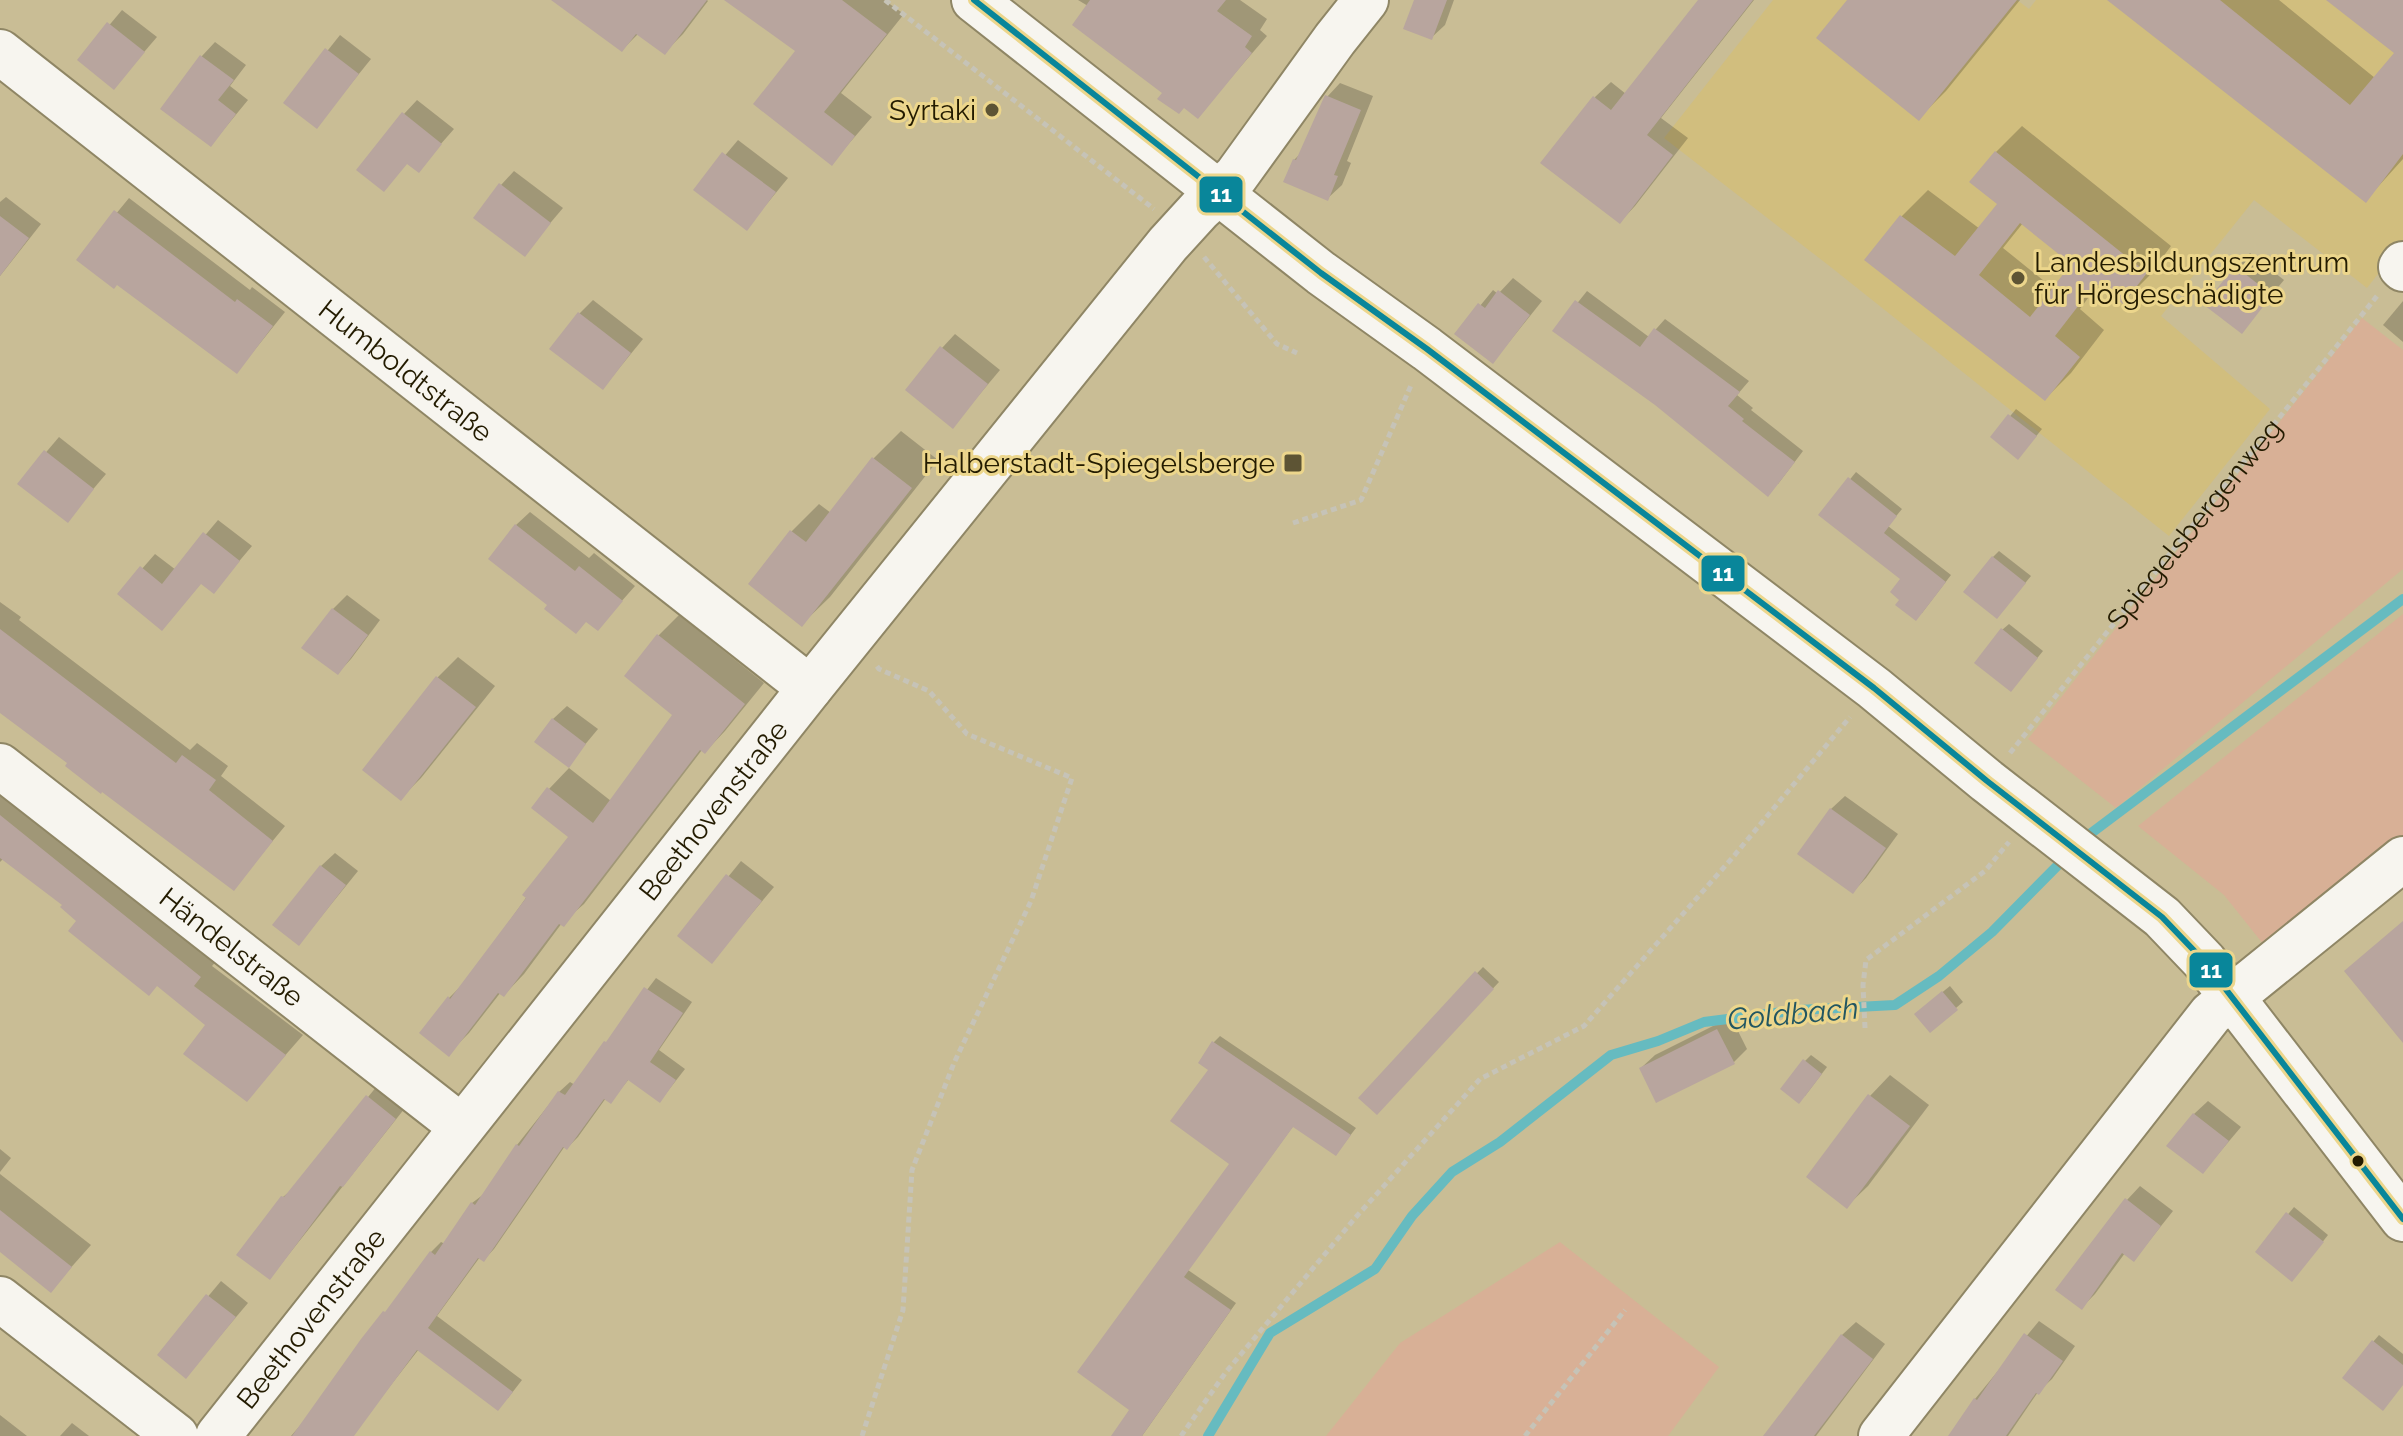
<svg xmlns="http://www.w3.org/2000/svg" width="2403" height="1436" font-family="Raleway,sans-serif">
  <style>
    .built { fill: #d1be7e }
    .green { fill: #d8b096 }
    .shadow { fill: #0003; fill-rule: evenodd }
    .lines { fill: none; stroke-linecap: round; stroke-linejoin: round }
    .stream { stroke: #66bbc0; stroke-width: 10 }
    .building { fill: #b8a59e; fill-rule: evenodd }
    .minor-casing { stroke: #8f8665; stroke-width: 48 }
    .path { stroke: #c6c3b7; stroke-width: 5; stroke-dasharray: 6 4; stroke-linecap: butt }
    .minor { stroke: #f7f5ef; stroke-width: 44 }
    .bus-1-casing { stroke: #ecd68c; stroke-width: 12 }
    .bus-1 { stroke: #09869a; stroke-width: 6 }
    .poi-dot { fill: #5d5434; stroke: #ecd68c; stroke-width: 3 }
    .bus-dot { fill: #231b00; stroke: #ecd68c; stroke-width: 3 }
    .labels { text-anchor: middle; stroke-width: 6; stroke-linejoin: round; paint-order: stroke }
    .poi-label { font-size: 28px; fill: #231b00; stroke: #ecd68c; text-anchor: end }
    .street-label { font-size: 28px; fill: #231b00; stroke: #ecd68c }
    .water-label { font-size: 30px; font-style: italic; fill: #225661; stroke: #ecd68c }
    .line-badge { stroke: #ecd68c; stroke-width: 3 }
    .badge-label { font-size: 22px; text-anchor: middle; font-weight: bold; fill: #fff }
  </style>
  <rect width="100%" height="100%" fill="#c9bd95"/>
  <polygon class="built" points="1773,0 2017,0 2029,9 2036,0 2403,0 2403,242 2367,288 2254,200 2161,316 2270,409 2169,536 1832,268 1664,138"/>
  <g class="green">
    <polygon points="2362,318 2403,350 2403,569 2116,808 2028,739"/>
    <polygon points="2403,614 2403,841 2268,950 2224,895 2138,826"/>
    <polygon points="1560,1242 1719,1367 1668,1436 1326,1436 1400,1343"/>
  </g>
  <g class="shadow">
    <polygon points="566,0 707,0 708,1 683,34 665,52 638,34 622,50"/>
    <polygon points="727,0 884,0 904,14 841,93 872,117 832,163 798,51"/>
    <polygon points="1078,0 1240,0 1267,19 1260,30 1267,36 1198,116 1164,92 1088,6"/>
    <polygon points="1416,0 1454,0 1445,25 1431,38"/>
    <polygon points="1700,0 1754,0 1661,118 1688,138 1635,206 1620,222 1595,97 1611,82 1626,94"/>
    <polygon points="1849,0 2020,0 1946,91 1919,118"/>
    <polygon points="2115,0 2279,0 2375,78 2397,53 2352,0 2403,0 2403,159 2366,200"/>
    <polygon points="122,10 157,37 114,87 80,60"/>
    <polygon points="340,35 371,59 316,127 286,103"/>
    <polygon points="215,42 246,65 230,86 248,100 211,145 162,109 202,56"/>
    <polygon points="1340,83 1373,96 1347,161 1351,163 1342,185 1328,198 1294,160 1302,152 1327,97"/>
    <polygon points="417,100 454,129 418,170 408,162 384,189 404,114"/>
    <path d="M 2022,126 L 2171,246 L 2149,276 L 2123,302 L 2099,283 L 2080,309 L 2104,330 L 2071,373 L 2045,399 L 1867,260 L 1902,216 L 1928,190 L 1980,229 L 1999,204 L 1972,182 L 1996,152 ZM 2023,223 L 2074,263 L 2054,289 L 2003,248 Z"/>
    <polygon points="738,140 788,178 747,228 696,190"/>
    <polygon points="514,171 563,208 524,254 501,185"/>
    <polygon points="6,197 41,224 0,276 0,202"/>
    <polygon points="129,198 250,290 252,287 285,312 237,372 117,283 79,259"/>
    <polygon points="2250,253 2284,280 2242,331 2207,304"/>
    <polygon points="1513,278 1542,301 1493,362 1457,334 1493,290 1498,294"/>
    <polygon points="1587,291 1649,337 1665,319 1749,381 1737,395 1753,408 1751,410 1803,451 1778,484 1656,403 1555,331"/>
    <polygon points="593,300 643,339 603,388 579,314"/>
    <polygon points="2403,301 2403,342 2383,325"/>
    <polygon points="955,334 1000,370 953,426 942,348"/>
    <polygon points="2016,409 2042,429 2024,451 1993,437"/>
    <polygon points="901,431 938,460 830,597 802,624 751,583 792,531 819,504 831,513 874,458"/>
    <polygon points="59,437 106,474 67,520 20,483"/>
    <polygon points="1856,472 1902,509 1888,526 1951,575 1922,613 1903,579 1821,515"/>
    <polygon points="530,512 589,558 594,553 635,586 598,628 588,620 550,605 516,525"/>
    <polygon points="218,520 252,546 214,591 202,582 162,629 120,594 155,554 176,570"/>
    <polygon points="1999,551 2031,576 2003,610 1993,557"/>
    <polygon points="347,595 380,620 351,659 338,673 333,609"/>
    <polygon points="0,602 21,617 19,620 190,750 197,743 228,766 221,776 285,826 233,889 70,762 0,712"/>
    <polygon points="679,615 764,683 725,731 705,752 702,750 584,904 562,923 524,974 504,995 501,992 469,1033 448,1054 449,998 468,979 570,836 549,789 569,768 611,801 675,714 658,636"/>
    <polygon points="2009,624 2043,651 2017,683 2002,630"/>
    <polygon points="458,657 495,686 421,778 401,798 364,769 438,677"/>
    <polygon points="567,706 598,729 568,765 553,719"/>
    <polygon points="0,782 219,958 212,966 303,1035 247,1099 208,1025 79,920 64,905 4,858 0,862"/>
    <polygon points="1845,796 1898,834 1866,878 1853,892 1831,809"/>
    <polygon points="335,853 358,871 299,944 321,866"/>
    <polygon points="741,861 774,887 712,961 680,936"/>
    <polygon points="1483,967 1499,982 1377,1113 1360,1097"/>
    <polygon points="656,978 692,1002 659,1050 685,1069 660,1101 629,1079 611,1101 606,1098 578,1137 567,1148 565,1146 494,1249 484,1260 480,1257 437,1316 522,1380 508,1398 419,1349 355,1431 340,1436 291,1436 312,1412 431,1252 441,1242 445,1244 472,1203 484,1194 517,1145 559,1092 570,1082 575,1085"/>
    <polygon points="1950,986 1963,1002 1930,1030 1923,1008"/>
    <polygon points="1731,1017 1747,1049 1734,1062 1641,1068 1655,1055"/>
    <polygon points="1220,1036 1356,1128 1336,1154 1294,1125 1188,1270 1236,1303 1142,1436 1114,1436 1132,1410 1080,1372 1232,1164 1211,1069 1214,1042"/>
    <polygon points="1811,1055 1827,1067 1805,1096 1805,1061"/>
    <polygon points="1890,1075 1929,1105 1868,1186 1847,1206 1870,1096"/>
    <polygon points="377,1086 405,1108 270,1278 283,1197 294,1188"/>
    <polygon points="2208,1101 2241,1127 2203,1172 2194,1114"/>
    <polygon points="0,1149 11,1158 0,1172"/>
    <polygon points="0,1174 91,1245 51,1290 0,1249"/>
    <polygon points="2140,1186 2173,1211 2134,1260 2125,1253 2095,1294 2082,1307 2127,1200"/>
    <polygon points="2294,1207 2328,1235 2298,1273 2258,1251"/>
    <polygon points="221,1281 248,1303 186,1376 159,1355"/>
    <polygon points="2039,1321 2075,1346 2052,1379 2038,1392 2008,1436 1950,1436 1975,1399"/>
    <polygon points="1856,1322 1885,1344 1816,1436 1764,1436 1842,1335"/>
    <polygon points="2379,1335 2403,1354 2403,1384 2373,1342"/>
    <polygon points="0,1415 27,1436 0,1436"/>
    <polygon points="72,1423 89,1436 60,1436"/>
  </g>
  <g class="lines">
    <g class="stream">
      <polyline points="2082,840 2403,599"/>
      <polyline points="1208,1436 1270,1333 1375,1269 1412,1216 1452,1172 1500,1142 1611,1055 1658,1041 1704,1022 1799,1010 1895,1005 1939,976 1992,932 2068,855"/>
    </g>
  </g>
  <g class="building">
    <polygon points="551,0 707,0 665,55 636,34 622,52"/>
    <polygon points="724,0 842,0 887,34 824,112 855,136 832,166 753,104 795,51"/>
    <polygon points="1090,0 1226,0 1217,11 1252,36 1245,47 1252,53 1198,119 1184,108 1179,114 1157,99 1162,93 1072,25"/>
    <polygon points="1414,0 1447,0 1432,40 1403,29"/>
    <polygon points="1698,0 1753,0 1647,135 1673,155 1620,224 1540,163 1593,96 1611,110"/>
    <polygon points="1847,0 2017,0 1919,121 1816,38"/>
    <polygon points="2107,0 2220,0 2350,105 2394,53 2326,0 2403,0 2403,154 2366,203"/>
    <polygon points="107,22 145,52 114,90 77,60"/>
    <polygon points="325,48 359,74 317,129 283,103"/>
    <polygon points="200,55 234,80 218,100 236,114 211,147 160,109"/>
    <polygon points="1325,95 1361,110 1334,175 1338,176 1328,201 1283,182 1293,159 1296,160"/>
    <polygon points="402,112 442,144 419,173 407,164 384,192 356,170"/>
    <path d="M 1995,151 L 2147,273 L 2123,304 L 2096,283 L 2055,336 L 2080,357 L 2045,401 L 1864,260 L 1900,215 L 1955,256 L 1997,204 L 1969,182 ZM 2020,223 L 2071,264 L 2030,317 L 1979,275 Z"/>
    <polygon points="722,152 776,192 747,231 693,190"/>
    <polygon points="499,183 551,223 525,257 473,218"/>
    <polygon points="114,210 235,302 237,299 273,326 237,374 117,285 114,289 76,260"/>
    <polygon points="0,216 29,238 0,276"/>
    <polygon points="2235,266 2272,295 2242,334 2204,305"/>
    <polygon points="1498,290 1530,315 1493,364 1454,334 1478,303 1485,308"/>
    <polygon points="1575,300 1640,347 1654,328 1740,392 1728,406 1744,419 1742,421 1795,462 1768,497 1655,405 1552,331"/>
    <polygon points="578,312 631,353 603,390 549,349"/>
    <polygon points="940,346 988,384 953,429 905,390"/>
    <polygon points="2008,414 2037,436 2018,460 1990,437"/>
    <polygon points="44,450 94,489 68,523 17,484"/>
    <polygon points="872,457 912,488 802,627 748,584 790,530 806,542"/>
    <polygon points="1848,477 1897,516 1884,533 1946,582 1916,621 1895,605 1899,600 1890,592 1900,579 1818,515"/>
    <polygon points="515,524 575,571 579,566 623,601 598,631 586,622 576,634 544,609 547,605 488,559"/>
    <polygon points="203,532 240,561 214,594 201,584 162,631 117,594 140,566 162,584"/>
    <polygon points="1992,556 2026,583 1997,619 1963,592"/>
    <polygon points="332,608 368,635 338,675 301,648"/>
    <polygon points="2001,628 2038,658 2011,692 1974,663"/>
    <polygon points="0,629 176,763 182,755 216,780 209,790 273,841 234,891 102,792 101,794 65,766 67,763 0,713"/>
    <polygon points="657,634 745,704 705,754 700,750 564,927 559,924 504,997 498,993 449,1057 419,1033 448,996 450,999 526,898 522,895 568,837 531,808 547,787 593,823 672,715 624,676"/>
    <polygon points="436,676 476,707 401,801 362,770"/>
    <polygon points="552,718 586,744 569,768 534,742"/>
    <polygon points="1830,808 1886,848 1853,894 1797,854"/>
    <polygon points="0,815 201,977 194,986 286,1055 247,1102 183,1054 205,1025 157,986 149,996 68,931 76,921 60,907 62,905 0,858"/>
    <polygon points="320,865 346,885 299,946 272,925"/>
    <polygon points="726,874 762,901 712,964 677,936"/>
    <polygon points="2403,921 2403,1043 2344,971"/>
    <polygon points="1475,971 1494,989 1377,1115 1358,1098"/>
    <polygon points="644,987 683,1013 650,1062 676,1080 660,1103 628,1080 611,1104 604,1099 567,1150 563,1147 484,1262 478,1258 428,1328 513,1392 498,1411 417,1350 354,1436 292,1436 361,1339 383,1311 385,1312 430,1251 435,1255 471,1202 475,1205 516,1144 519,1146 558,1091 565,1095 604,1041 606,1042"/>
    <polygon points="1942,991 1958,1010 1930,1033 1914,1014"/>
    <polygon points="1717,1029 1735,1064 1656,1103 1639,1068"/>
    <polygon points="1212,1041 1351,1135 1336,1156 1293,1127 1184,1277 1231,1310 1142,1436 1111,1436 1129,1410 1077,1372 1229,1164 1170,1121 1208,1070 1198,1063"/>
    <polygon points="1803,1059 1822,1074 1799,1104 1780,1089"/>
    <polygon points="1868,1094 1910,1126 1847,1209 1806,1177"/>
    <polygon points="366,1095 396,1119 343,1187 340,1186 270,1280 236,1255 281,1196 284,1197"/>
    <polygon points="2193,1113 2229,1141 2203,1174 2166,1146"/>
    <polygon points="2125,1198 2161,1226 2134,1262 2122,1253 2082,1310 2055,1290"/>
    <polygon points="0,1210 72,1267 51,1293 0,1252"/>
    <polygon points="2286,1212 2324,1242 2292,1282 2255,1252"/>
    <polygon points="206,1294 236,1317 186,1379 157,1355"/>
    <polygon points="2024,1333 2063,1361 2039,1395 2036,1393 2006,1436 1948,1436 1974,1398 1977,1400"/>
    <polygon points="1841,1334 1873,1359 1814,1436 1763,1436"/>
    <polygon points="2372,1340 2403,1365 2403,1385 2383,1411 2342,1378"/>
  </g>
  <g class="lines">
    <defs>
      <g id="minor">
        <polyline points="974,0 1321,273 1427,349 1874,688 1987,781 2162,917 2204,961 2403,1219"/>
        <path id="s2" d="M 0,52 L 810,688"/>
        <polyline points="2403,264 2401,267 2403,269"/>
        <path id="s3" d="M 0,766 L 462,1127"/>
        <polyline points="0,1299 176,1436"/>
        <path id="s4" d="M 218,1436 L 810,688 L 1168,244 L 1200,209 L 1236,176 L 1335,39 L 1366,0"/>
        <polyline points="1881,1436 2211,1014 2403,859"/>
      </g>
    </defs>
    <use href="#minor" class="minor-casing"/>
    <g class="path">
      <polyline points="885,0 1154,209"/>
      <polyline points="1204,257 1277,344 1297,353"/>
      <polyline points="1293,523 1361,500 1412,383"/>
      <path id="s1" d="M 2010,753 L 2377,296"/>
      <polyline points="1865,1028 1863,985 1866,960 1985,871 2009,842"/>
      <polyline points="862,1436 903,1310 912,1170 954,1063 1031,901 1072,778 967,734 929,691 879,669 876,665"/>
      <polyline points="1181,1436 1226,1372 1356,1217 1480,1079 1584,1026 1733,857 1850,717"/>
      <polyline points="1525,1436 1625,1310"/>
    </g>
    <use href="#minor" class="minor"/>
    <defs>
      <polyline id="bus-1" points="974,0 1321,273 1427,349 1874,688 1987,781 2162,917 2204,961 2403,1219"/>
    </defs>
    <use href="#bus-1" class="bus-1-casing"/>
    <use href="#bus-1" class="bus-1"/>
  </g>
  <g class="poi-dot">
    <circle cx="992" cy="110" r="8"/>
    <circle cx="2018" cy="278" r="8"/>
    <rect x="1283" y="453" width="20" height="20" rx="4"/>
  </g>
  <circle class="bus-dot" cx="2358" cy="1161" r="7"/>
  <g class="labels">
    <g class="poi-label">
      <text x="976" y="120">Syrtaki</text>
      <text x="2034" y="272" text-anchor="start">Landesbildungszentrum<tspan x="2034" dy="32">für Hörgeschädigte</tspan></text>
      <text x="1275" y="473">Halberstadt-Spiegelsberge</text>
    </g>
    <g class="street-label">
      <text dy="10" stroke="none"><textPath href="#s2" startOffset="516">Humboldtstraße</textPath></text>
      <text dy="10" stroke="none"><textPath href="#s1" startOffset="294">Spiegelsbergenweg</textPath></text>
      <text dy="10" stroke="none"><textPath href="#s4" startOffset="798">Beethovenstraße</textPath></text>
      <text dy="10" stroke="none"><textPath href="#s3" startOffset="294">Händelstraße</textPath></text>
      <text dy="10" stroke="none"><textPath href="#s4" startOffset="150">Beethovenstraße</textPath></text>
    </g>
    <g class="water-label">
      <text transform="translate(1793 1014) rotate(-5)" y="10">Goldbach</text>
    </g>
  </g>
  <g class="line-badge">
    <rect x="1198" y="175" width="46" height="39" rx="8" fill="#09869a"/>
    <rect x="1700" y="554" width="46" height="39" rx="8" fill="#09869a"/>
    <rect x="2188" y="951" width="46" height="38" rx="8" fill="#09869a"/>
  </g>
  <g class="badge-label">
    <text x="1221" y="202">11</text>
    <text x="1723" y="581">11</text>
    <text x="2211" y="978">11</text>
  </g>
</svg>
